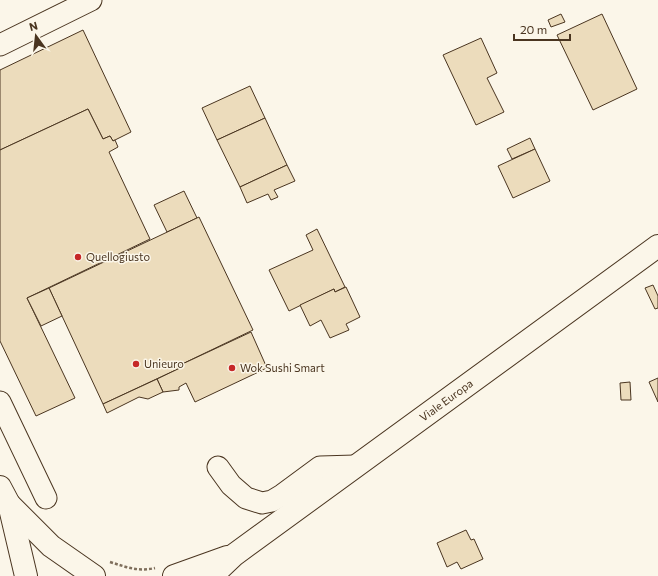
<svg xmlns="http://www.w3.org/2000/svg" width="658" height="576" font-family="Commissioner,sans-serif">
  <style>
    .building { fill: #ecdcbc; stroke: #4a3520 }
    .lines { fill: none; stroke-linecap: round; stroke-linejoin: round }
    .minor-casing { stroke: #4a3520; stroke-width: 23 }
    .major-casing { stroke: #4a3520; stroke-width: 24 }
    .path { stroke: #7f6f5c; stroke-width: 2.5; stroke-dasharray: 3 2; stroke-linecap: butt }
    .minor { stroke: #fbf6e9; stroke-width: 21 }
    .major { stroke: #fbf6e9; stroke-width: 22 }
    .poi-dot { fill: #c62828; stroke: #fbf6e9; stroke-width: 1.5 }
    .labels { text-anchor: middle; stroke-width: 3; stroke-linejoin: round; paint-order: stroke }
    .poi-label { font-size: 11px; fill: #4a3520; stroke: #fbf6e9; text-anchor: start }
    .street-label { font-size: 11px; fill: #4a3520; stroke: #fbf6e9 }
  </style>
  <rect width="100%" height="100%" fill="#fbf6e9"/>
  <g class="building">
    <polygon points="561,14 565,22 551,27 548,20"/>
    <polygon points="602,14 637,89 593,110 557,35"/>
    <polygon points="83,30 131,132 113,141 110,136 103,139 88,109 0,150 0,70"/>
    <polygon points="481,38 497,73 487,78 504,112 476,125 443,55"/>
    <polygon points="250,86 265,118 217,140 202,108"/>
    <polygon points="88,109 103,139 110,136 113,141 115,140 118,147 109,152 150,239 27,298 75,398 36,416 0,341 0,150"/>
    <polygon points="265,118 287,165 240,187 217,140"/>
    <polygon points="530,138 535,149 512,159 507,149"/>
    <polygon points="535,149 550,181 513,198 498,166"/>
    <polygon points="287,165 295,181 274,190 278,197 271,200 268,194 247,203 240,187"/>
    <polygon points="184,191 197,218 167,232 154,205"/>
    <polygon points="199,217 253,330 178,366 180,368 103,404 49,288"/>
    <polygon points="317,229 345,287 335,292 334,289 289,311 269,270 313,250 306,235"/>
    <polygon points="653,285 658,296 658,308 655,309 645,288"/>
    <polygon points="346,287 360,317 346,324 349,330 330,338 321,320 310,326 300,305 334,289 335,292"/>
    <polygon points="49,288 62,316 41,326 27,298"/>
    <polygon points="251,332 267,368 195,402 186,383 179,387 179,390 163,392 157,379 180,368 178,366"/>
    <polygon points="658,378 658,402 649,382"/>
    <polygon points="157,379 163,392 148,399 139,397 107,413 103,404"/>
    <polygon points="630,382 631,400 621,400 620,383"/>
    <polygon points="466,530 471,540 474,539 483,559 461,569 457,562 447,567 437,543"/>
  </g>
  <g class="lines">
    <defs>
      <g id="minor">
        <polyline points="0,45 91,0"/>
        <polyline points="0,402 46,498"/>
        <polyline points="218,467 231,485 246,498 262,503 272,501 282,495 320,467 355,466"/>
      </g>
      <g id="major">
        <polyline points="0,487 9,504 26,576"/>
        <polyline points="9,504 51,546 94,576"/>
        <polyline points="174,576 227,557"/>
        <path id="s1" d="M 212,576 L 234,555 L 658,246"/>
      </g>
    </defs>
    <use href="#minor" class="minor-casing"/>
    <use href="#major" class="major-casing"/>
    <path class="path" d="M 110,562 C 126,567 138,572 155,568"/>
    <use href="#minor" class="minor"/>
    <use href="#major" class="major"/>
  </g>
  <g class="poi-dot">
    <circle cx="78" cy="257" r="4"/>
    <circle cx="136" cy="364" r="4"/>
    <circle cx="232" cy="368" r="4"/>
  </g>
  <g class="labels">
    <g class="poi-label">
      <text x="86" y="261">Quellogiusto</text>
      <text x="144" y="368">Unieuro</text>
      <text x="240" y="372">Wok Sushi Smart</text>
    </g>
    <g class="street-label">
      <text dy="4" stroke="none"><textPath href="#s1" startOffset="293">Viale Europa</textPath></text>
    </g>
  </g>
  <g transform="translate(36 36) rotate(345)" stroke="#fbf6e9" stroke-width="3" paint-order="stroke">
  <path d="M0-3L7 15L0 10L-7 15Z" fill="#4a3520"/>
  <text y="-6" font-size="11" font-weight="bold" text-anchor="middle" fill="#4a3520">N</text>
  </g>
  <path d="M514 34v6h56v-6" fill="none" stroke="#4a3520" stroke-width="2"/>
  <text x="520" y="34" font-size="12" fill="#4a3520" stroke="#fbf6e9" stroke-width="3" paint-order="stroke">20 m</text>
</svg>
